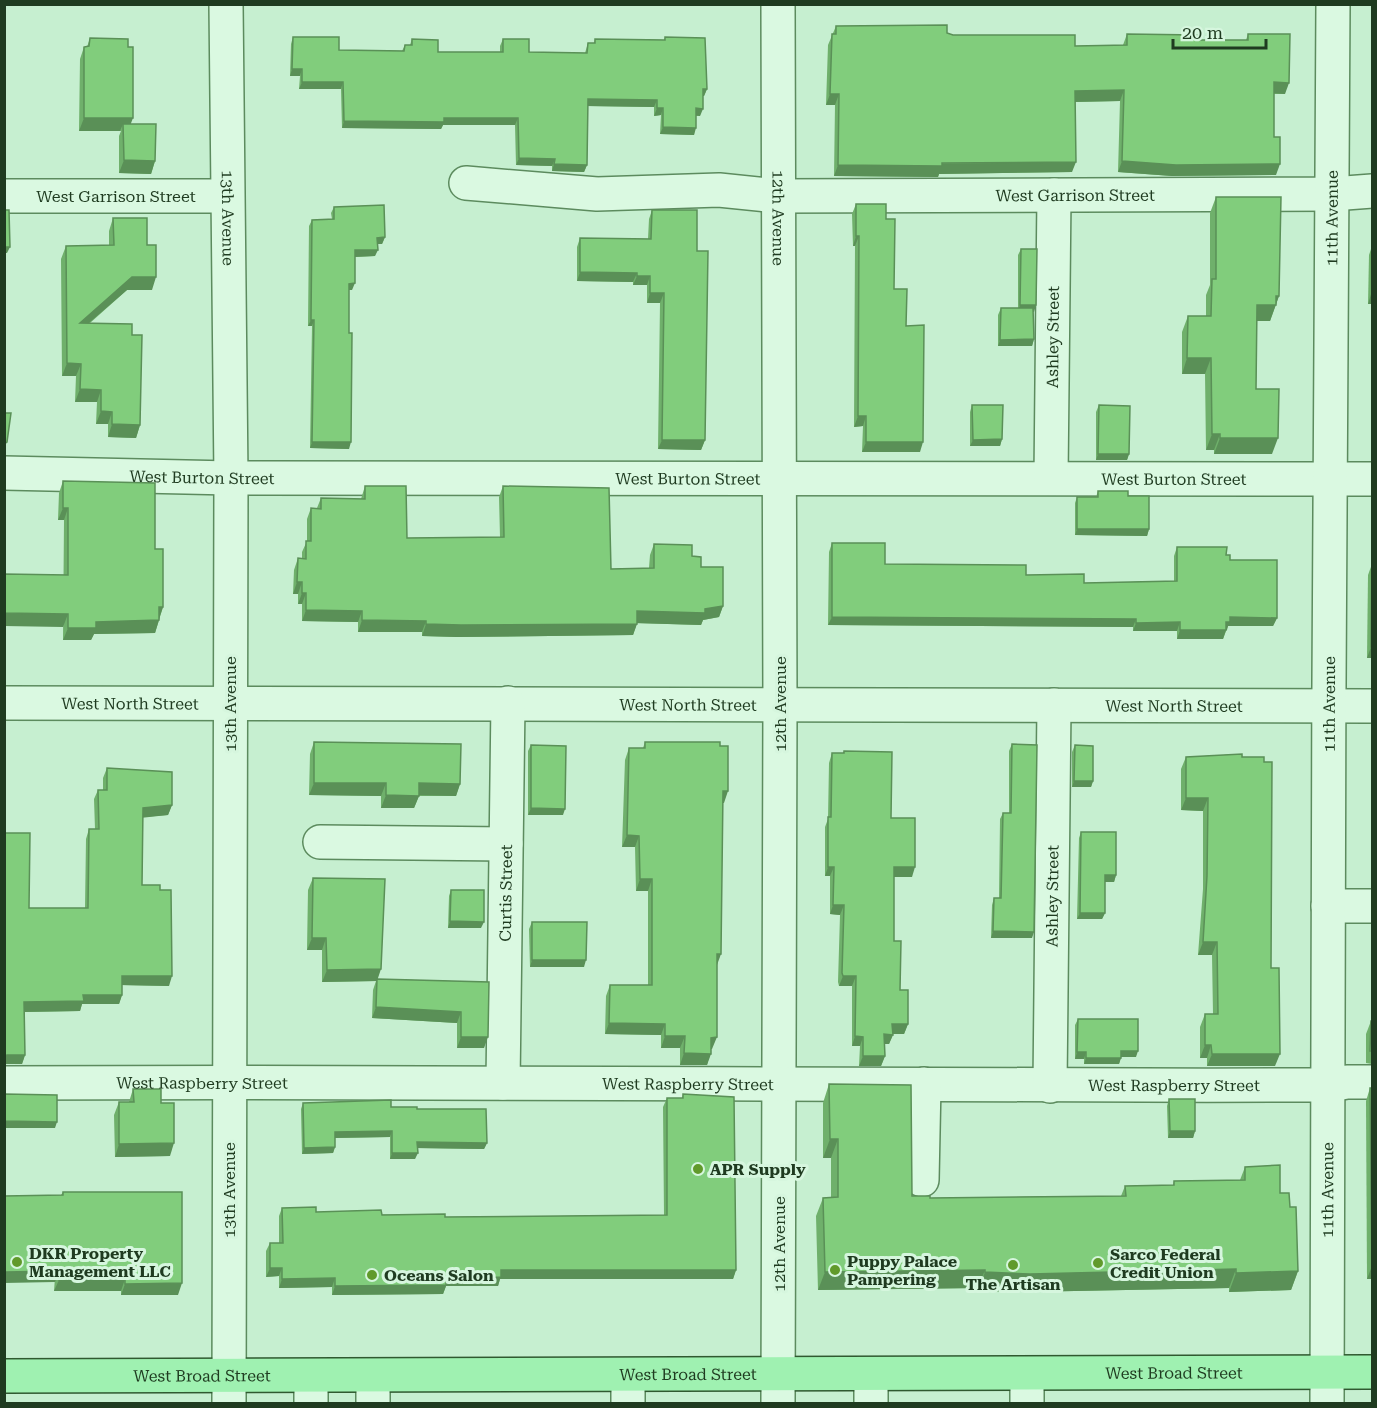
<svg xmlns="http://www.w3.org/2000/svg" width="1377" height="1408" font-family="'Roboto Serif',serif">
  <style>
    .lines { fill: none; stroke-linecap: round; stroke-linejoin: round }
    .minor-casing { stroke: #5c8b5e; stroke-width: 36 }
    .major-casing { stroke: #305930; stroke-width: 36 }
    .minor { stroke: #daf9e1; stroke-width: 33 }
    .major { stroke: #9ff1b1; stroke-width: 33 }
    .wall { fill: #6fb06b }
    .shaded-wall { fill: #5a9057 }
    .building { fill: #81cd7c; stroke: #5a9057; stroke-width: 1.5 }
    .poi-dot { fill: #619a2b; stroke: #d6f6de; stroke-width: 2 }
    .labels { text-anchor: middle; stroke-width: 6; stroke-linejoin: round; paint-order: stroke }
    .street-label { font-size: 16px; fill: #1f3b20; stroke: #d6f6de }
    .poi-label { font-size: 16px; font-weight: bold; fill: #1f3b20; stroke: #d6f6de; text-anchor: start }
  </style>
  <rect width="100%" height="100%" fill="#c6efd0"/>
  <g class="lines">
    <defs>
      <g id="minor">
        <path id="s1" d="M 226,4 L 231,478 L 229,1404"/>
        <path id="s2" d="M 778,4 L 780,703 L 778,1404"/>
        <path id="s3" d="M 466,183 L 597,194 L 719,190 L 778,196 L 1332,194 L 1372,191"/>
        <path id="s4" d="M 4,196 L 227,196"/>
        <path id="s5" d="M 4,473 L 231,478 L 1372,479"/>
        <path id="s6" d="M 1051,478 L 1054,195"/>
        <path id="s7" d="M 4,703 L 1372,706"/>
        <polyline points="320,842 506,844"/>
        <polyline points="1328,906 1372,906"/>
        <path id="s8" d="M 4,1083 C 446,1081 888,1086 1330,1085 L 1347,1082 L 1372,1082"/>
        <path id="s9" d="M 503,1083 L 508,703"/>
        <path id="s10" d="M 1050,1086 L 1054,705"/>
        <polyline points="922,1180 924,1084"/>
        <polyline points="628,1375 628,1404"/>
        <polyline points="871,1375 871,1404"/>
        <polyline points="311,1404 311,1376"/>
        <polyline points="373,1404 373,1376"/>
        <polyline points="1027,1404 1027,1374"/>
        <path id="s11" d="M 1327,1404 C 1327,937 1330,471 1333,4"/>
      </g>
      <g id="major">
        <path id="s12" d="M 4,1376 L 1372,1372"/>
      </g>
    </defs>
    <use href="#minor" class="minor-casing"/>
    <use href="#major" class="major-casing"/>
    <use href="#minor" class="minor"/>
    <use href="#major" class="major"/>
  </g>
  <g class="wall">
    <polygon points="836,26 947,33 953,35 1075,46 1123,45 1127,34 1198,40 1246,40 1248,34 1285,94 1274,94 1274,137 1276,175 1172,176 1118,172 1120,101 1075,102 1072,172 939,174 938,177 834,176 835,105 826,105 828,45"/>
    <polygon points="293,37 339,50 402,51 405,45 410,45 412,39 438,52 500,52 500,46 503,39 529,52 585,53 588,43 594,43 595,39 664,40 665,37 707,89 704,96 703,96 700,116 696,116 694,135 660,134 661,115 654,116 654,107 588,106 587,165 584,172 552,171 552,166 516,165 515,125 443,125 441,129 342,128 341,89 299,89 300,76 290,76 291,44"/>
    <polygon points="90,38 131,124 155,161 151,174 119,173 119,136 121,131 79,131 80,59 84,47 87,47"/>
    <polygon points="1216,197 1279,296 1270,321 1257,321 1256,389 1272,454 1214,454 1214,450 1206,450 1205,374 1182,374 1182,332 1188,316 1206,316 1206,295 1210,285 1210,213"/>
    <polygon points="856,204 886,219 894,289 906,326 920,452 862,452 863,426 854,427 855,246 853,246 852,214"/>
    <polygon points="334,207 385,237 382,244 377,244 375,256 355,257 352,290 349,290 349,449 310,448 312,326 308,326 309,226 312,220 332,219 331,213"/>
    <polygon points="652,210 697,251 705,440 701,450 658,449 660,303 647,303 647,285 633,285 633,282 577,281 577,247 580,238 648,239 649,219"/>
    <polygon points="113,218 147,245 152,290 127,290 90,323 132,335 140,425 136,438 108,437 108,424 96,424 97,402 75,402 76,376 62,376 61,259 66,246 109,246 109,231"/>
    <polygon points="1372,246 1372,304 1368,304 1369,255"/>
    <polygon points="1021,249 1036,305 1033,312 1034,339 1032,346 998,346 998,315 1001,308 1018,308 1018,255"/>
    <polygon points="972,405 1002,439 1000,446 970,446 970,412"/>
    <polygon points="1099,405 1129,454 1127,460 1096,460 1096,412"/>
    <polygon points="63,481 155,549 163,607 155,633 94,634 91,640 63,640 64,520 58,520 59,493"/>
    <polygon points="365,486 407,538 500,537 499,497 503,486 611,569 649,568 650,555 654,544 692,556 701,567 723,606 719,617 703,620 701,625 637,623 633,635 457,637 422,636 422,632 358,632 358,622 302,621 302,604 298,604 298,594 293,594 294,570 298,558 302,558 302,552 307,541 307,519 311,508 317,508 321,498 361,499"/>
    <polygon points="1098,491 1128,496 1149,529 1147,536 1075,535 1075,503 1077,497 1096,497"/>
    <polygon points="832,543 885,564 1026,575 1084,583 1174,581 1174,556 1177,547 1226,555 1277,618 1273,626 1228,626 1223,639 1177,639 1177,631 1133,631 1133,627 828,625 829,552"/>
    <polygon points="1372,564 1372,658 1367,658 1368,575"/>
    <polygon points="314,742 460,784 456,796 419,796 414,808 381,808 381,796 309,795 310,754"/>
    <polygon points="645,742 724,803 723,803 712,1049 711,1049 707,1065 680,1065 680,1048 661,1048 661,1035 605,1034 606,996 610,985 648,985 648,891 636,891 635,847 622,847 625,760 629,748 643,748"/>
    <polygon points="1012,744 1032,938 991,938 992,905 994,898 999,898 1000,819 1003,813 1009,813 1009,751"/>
    <polygon points="531,745 563,815 528,815 528,751"/>
    <polygon points="1075,745 1093,781 1091,787 1072,787 1072,752"/>
    <polygon points="844,751 891,818 912,877 894,877 894,941 900,990 908,1024 904,1034 893,1034 889,1044 884,1044 885,1056 881,1066 859,1066 860,1046 852,1046 852,986 839,986 838,982 840,915 830,914 830,876 825,876 825,827 828,819 829,763 832,753 843,753"/>
    <polygon points="1242,754 1271,968 1275,1066 1207,1066 1207,1058 1200,1058 1200,1027 1205,1014 1213,1014 1212,955 1198,955 1203,889 1203,811 1181,810 1181,769 1186,757"/>
    <polygon points="107,768 172,805 168,815 143,817 142,885 169,986 122,985 122,995 119,1004 82,1004 80,1011 25,1012 25,1055 22,1064 29,908 85,908 86,839 89,829 95,829 94,799 98,790 103,790 103,778"/>
    <polygon points="1081,832 1116,875 1114,882 1105,882 1105,913 1102,919 1077,919 1079,838"/>
    <polygon points="313,878 378,979 489,982 484,1048 457,1048 457,1023 372,1018 373,990 376,981 322,982 322,950 307,950 308,890"/>
    <polygon points="451,890 481,928 448,928 449,896"/>
    <polygon points="532,922 584,967 530,967 529,929"/>
    <polygon points="1078,1019 1136,1057 1121,1057 1119,1064 1084,1064 1084,1059 1075,1059 1075,1025"/>
    <polygon points="1371,1021 1372,1021 1372,1064 1366,1063 1366,1034"/>
    <polygon points="829,1084 912,1196 930,1198 1121,1196 1125,1186 1173,1185 1174,1181 1240,1180 1245,1167 1280,1193 1290,1207 1298,1271 1291,1290 1229,1292 1229,1288 1023,1292 978,1291 978,1288 818,1290 816,1216 823,1198 831,1197 831,1158 823,1158 823,1103"/>
    <polygon points="1370,1088 1372,1279 1367,1279 1366,1101"/>
    <polygon points="133,1089 161,1103 170,1156 115,1157 114,1115 119,1102 129,1102"/>
    <polygon points="683,1094 736,1270 733,1279 500,1279 498,1286 446,1286 443,1294 332,1295 332,1287 279,1288 279,1276 266,1277 266,1251 270,1243 279,1243 279,1216 282,1208 316,1212 445,1217 664,1215 663,1107 667,1098 682,1098"/>
    <polygon points="1169,1099 1195,1131 1193,1138 1168,1138 1167,1106"/>
    <polygon points="303,1103 391,1107 417,1109 487,1143 484,1149 417,1148 415,1159 390,1159 390,1137 335,1138 335,1147 333,1153 302,1154 301,1109"/>
    <polygon points="63,1192 178,1295 121,1295 121,1291 54,1291 61,1195"/>
  </g>
  <g class="shaded-wall">
    <polygon points="292,69 302,69 300,76 290,76"/>
    <polygon points="302,82 343,82 341,89 299,89"/>
    <polygon points="1274,82 1289,83 1285,94 1270,93"/>
    <polygon points="703,89 707,89 704,96 701,96"/>
    <polygon points="1124,90 1120,101 1071,102 1075,91"/>
    <polygon points="830,94 839,94 835,105 826,105"/>
    <polygon points="588,99 657,100 654,107 586,106"/>
    <polygon points="657,108 663,108 661,115 654,116"/>
    <polygon points="696,108 703,109 700,116 694,115"/>
    <polygon points="84,118 133,118 128,131 123,124 120,131 79,131"/>
    <polygon points="444,118 518,118 515,125 443,125 441,129 342,128 344,121"/>
    <polygon points="663,127 696,128 694,135 660,134"/>
    <polygon points="519,158 555,159 552,166 516,165"/>
    <polygon points="124,160 155,161 151,174 119,173"/>
    <polygon points="1122,161 1280,164 1276,175 1172,176 1118,172"/>
    <polygon points="1076,162 1072,172 939,174 938,177 834,176 838,165"/>
    <polygon points="554,164 587,165 584,172 552,171"/>
    <polygon points="856,236 859,236 855,246 853,246"/>
    <polygon points="385,237 382,244 375,244 377,238"/>
    <polygon points="4,247 10,247 7,253 4,253"/>
    <polygon points="355,250 378,250 375,256 353,257"/>
    <polygon points="580,272 637,273 633,282 577,281"/>
    <polygon points="637,276 650,276 647,285 633,285"/>
    <polygon points="132,277 156,277 152,290 127,290 75,335 80,323"/>
    <polygon points="355,283 352,290 347,290 349,284"/>
    <polygon points="1372,291 1372,304 1368,304"/>
    <polygon points="650,293 664,293 660,303 647,303"/>
    <polygon points="1276,296 1279,296 1270,321 1251,321 1257,305"/>
    <polygon points="1020,305 1036,305 1034,312 1018,311"/>
    <polygon points="311,320 314,320 312,326 308,326"/>
    <polygon points="1034,339 1032,346 998,346 1000,340"/>
    <polygon points="1187,358 1211,358 1205,374 1182,374"/>
    <polygon points="67,363 81,364 76,376 62,376"/>
    <polygon points="80,389 101,390 97,402 75,402"/>
    <polygon points="101,411 112,412 108,424 96,424"/>
    <polygon points="858,416 866,416 863,426 854,427"/>
    <polygon points="112,424 140,425 136,438 108,437"/>
    <polygon points="1212,434 1220,434 1214,450 1206,450"/>
    <polygon points="1220,438 1278,438 1272,454 1214,454"/>
    <polygon points="1002,439 1000,446 970,446 973,440"/>
    <polygon points="662,440 705,440 701,450 658,449"/>
    <polygon points="312,442 351,442 349,449 310,448"/>
    <polygon points="866,442 923,442 920,452 862,452"/>
    <polygon points="1098,454 1129,454 1127,460 1096,460"/>
    <polygon points="63,508 68,508 64,520 58,520"/>
    <polygon points="1077,529 1149,529 1147,536 1075,535"/>
    <polygon points="297,582 302,582 298,594 293,594"/>
    <polygon points="302,593 306,593 302,604 298,604"/>
    <polygon points="723,606 719,617 703,620 701,625 633,623 637,611 705,609"/>
    <polygon points="159,607 163,607 159,619"/>
    <polygon points="306,610 362,611 358,622 302,621"/>
    <polygon points="4,613 68,614 63,627 4,626"/>
    <polygon points="832,617 1114,618 1136,619 1133,627 828,625"/>
    <polygon points="1230,617 1277,618 1273,626 1228,626 1227,630 1223,630 1226,622"/>
    <polygon points="159,620 155,633 94,634 91,640 63,640 68,628 96,622"/>
    <polygon points="362,620 426,621 422,632 358,632"/>
    <polygon points="1180,622 1177,631 1133,631 1136,623"/>
    <polygon points="426,624 637,624 633,635 457,637 422,636"/>
    <polygon points="1180,630 1226,630 1223,639 1177,639"/>
    <polygon points="1371,647 1372,647 1372,658 1367,658"/>
    <polygon points="1074,781 1093,781 1091,787 1072,787"/>
    <polygon points="314,783 386,783 381,796 309,795"/>
    <polygon points="419,783 460,784 456,796 414,795"/>
    <polygon points="723,791 728,791 724,803 719,803"/>
    <polygon points="386,795 419,796 414,808 381,808"/>
    <polygon points="1186,798 1208,798 1203,811 1181,810"/>
    <polygon points="172,805 168,815 140,818 143,808"/>
    <polygon points="531,808 565,809 563,815 528,815"/>
    <polygon points="627,835 639,836 635,847 622,847"/>
    <polygon points="828,867 834,867 830,876 825,876"/>
    <polygon points="894,867 915,867 912,877 891,877"/>
    <polygon points="1105,875 1116,875 1114,882 1102,882"/>
    <polygon points="640,879 652,879 648,891 636,891"/>
    <polygon points="833,905 844,905 840,915 830,914"/>
    <polygon points="1080,913 1105,913 1102,919 1077,919"/>
    <polygon points="450,921 484,922 481,928 448,928"/>
    <polygon points="993,931 1034,932 1032,938 991,938"/>
    <polygon points="312,938 326,938 322,950 307,950"/>
    <polygon points="1203,942 1217,942 1212,955 1198,955"/>
    <polygon points="717,954 721,954 717,965"/>
    <polygon points="532,960 586,960 584,967 530,967"/>
    <polygon points="381,969 377,981 322,982 327,970"/>
    <polygon points="122,976 172,976 169,986 119,985"/>
    <polygon points="843,976 856,976 852,986 839,986"/>
    <polygon points="83,995 122,995 119,1004 82,1004 80,1011 21,1012 24,1002"/>
    <polygon points="376,1007 461,1012 457,1023 372,1018"/>
    <polygon points="609,1023 665,1024 661,1035 605,1034"/>
    <polygon points="892,1024 908,1024 904,1034 889,1034"/>
    <polygon points="884,1034 893,1035 889,1044 881,1044"/>
    <polygon points="665,1036 685,1036 680,1048 661,1048"/>
    <polygon points="855,1036 863,1037 860,1046 852,1046"/>
    <polygon points="461,1037 488,1037 484,1048 457,1048"/>
    <polygon points="717,1037 712,1049 707,1049 711,1038"/>
    <polygon points="1205,1045 1211,1045 1207,1058 1200,1058"/>
    <polygon points="1121,1051 1138,1051 1136,1057 1119,1057"/>
    <polygon points="1077,1052 1086,1052 1084,1059 1075,1059"/>
    <polygon points="684,1053 711,1054 707,1065 680,1065"/>
    <polygon points="1212,1054 1280,1054 1275,1066 1207,1066"/>
    <polygon points="7,1055 25,1055 22,1064 4,1064 4,1056"/>
    <polygon points="863,1056 885,1056 881,1066 859,1066"/>
    <polygon points="1086,1058 1121,1058 1119,1064 1084,1064"/>
    <polygon points="4,1121 57,1122 55,1128 4,1128"/>
    <polygon points="392,1131 390,1137 332,1138 335,1132"/>
    <polygon points="1170,1131 1195,1131 1193,1138 1168,1138"/>
    <polygon points="830,1139 838,1139 831,1158 823,1158"/>
    <polygon points="417,1142 487,1143 484,1149 415,1148"/>
    <polygon points="174,1143 170,1156 115,1157 119,1144"/>
    <polygon points="335,1147 333,1153 302,1154 304,1148"/>
    <polygon points="392,1153 418,1153 415,1159 390,1159"/>
    <polygon points="1372,1266 1372,1279 1367,1279"/>
    <polygon points="270,1268 282,1268 279,1276 266,1277"/>
    <polygon points="1236,1269 1229,1288 1023,1292 978,1291 985,1272"/>
    <polygon points="501,1270 736,1270 733,1279 500,1279 498,1286 446,1286 443,1294 332,1295 335,1286 446,1278"/>
    <polygon points="985,1270 978,1288 818,1290 825,1272"/>
    <polygon points="59,1271 55,1282 4,1283 4,1272"/>
    <polygon points="1298,1271 1291,1290 1229,1292 1236,1273"/>
    <polygon points="335,1278 332,1287 279,1288 282,1279"/>
    <polygon points="125,1279 121,1291 54,1291 59,1280"/>
    <polygon points="182,1283 178,1295 121,1295 125,1284"/>
  </g>
  <g class="building">
    <polygon points="947,25 947,33 953,35 1075,35 1075,46 1127,45 1127,34 1198,35 1198,40 1248,40 1248,34 1290,34 1289,83 1274,82 1274,137 1280,137 1280,164 1176,165 1122,161 1124,90 1075,91 1076,162 942,163 942,166 838,165 839,94 830,94 832,34 836,34 836,26"/>
    <polygon points="293,37 339,37 339,50 404,51 405,45 412,45 412,39 438,40 438,52 503,52 503,39 529,39 529,52 587,53 588,43 595,43 595,39 665,40 665,37 705,38 707,89 703,89 703,109 696,108 696,128 663,127 663,108 657,108 657,100 588,99 587,165 554,164 555,159 519,158 518,118 444,118 444,122 344,121 343,82 302,82 302,69 292,69"/>
    <polygon points="90,38 128,39 128,47 133,47 133,118 84,118 84,47 89,46"/>
    <polygon points="123,124 156,124 155,161 124,160"/>
    <polygon points="1216,197 1281,197 1279,296 1276,296 1276,305 1257,305 1256,389 1279,389 1278,438 1220,438 1220,434 1212,434 1211,358 1187,358 1188,316 1211,316 1212,279 1216,279"/>
    <polygon points="856,204 886,204 886,219 895,219 894,289 907,289 906,326 924,325 923,442 866,442 866,416 858,416 859,236 856,236"/>
    <polygon points="384,205 385,237 377,238 378,250 355,250 355,283 349,284 349,333 352,333 351,442 312,442 314,320 311,320 312,220 334,219 334,207"/>
    <polygon points="4,210 9,210 10,247 4,247"/>
    <polygon points="652,210 697,210 697,251 708,251 705,440 662,440 664,293 650,293 650,276 637,276 637,273 580,272 580,238 651,239"/>
    <polygon points="113,218 147,218 147,245 156,245 156,277 132,277 80,323 132,324 132,335 142,335 140,425 112,424 112,412 101,411 101,390 80,389 81,364 67,363 66,246 114,245"/>
    <polygon points="1021,249 1037,249 1036,305 1020,305"/>
    <polygon points="1001,308 1033,308 1034,339 1000,340"/>
    <polygon points="972,405 1003,405 1002,439 973,440"/>
    <polygon points="1099,405 1130,406 1129,454 1098,454"/>
    <polygon points="4,413 11,413 7,442 4,444"/>
    <polygon points="63,481 155,483 155,549 163,549 163,607 159,607 159,620 96,622 96,628 68,628 68,614 4,613 4,574 68,575 68,508 63,508"/>
    <polygon points="365,486 406,486 407,538 504,537 503,486 609,488 611,569 654,568 654,544 692,545 692,556 701,557 701,567 723,567 723,606 705,609 705,613 637,611 637,624 461,625 426,624 426,621 362,620 362,611 306,610 306,593 302,593 302,582 297,582 298,558 306,559 306,541 311,541 311,508 321,509 321,498 365,499"/>
    <polygon points="1098,491 1128,491 1128,496 1149,496 1149,529 1077,529 1077,497 1098,497"/>
    <polygon points="832,543 885,543 885,564 1026,565 1026,575 1084,574 1084,583 1177,581 1177,547 1227,547 1226,555 1230,555 1230,560 1277,560 1277,618 1230,617 1230,622 1226,622 1226,630 1180,630 1180,622 1136,623 1136,619 832,617"/>
    <polygon points="1372,564 1372,647 1371,647"/>
    <polygon points="314,742 461,744 460,784 419,783 419,796 386,795 386,783 314,783"/>
    <polygon points="645,742 720,742 720,746 728,746 728,791 723,791 721,954 717,954 717,1037 711,1038 711,1054 684,1053 685,1036 665,1036 665,1024 609,1023 610,985 652,985 652,879 640,879 639,836 627,835 629,748 645,748"/>
    <polygon points="1012,744 1037,745 1034,932 993,931 994,898 1001,898 1003,813 1011,813"/>
    <polygon points="531,745 566,746 565,809 531,808"/>
    <polygon points="1075,745 1093,746 1093,781 1074,781"/>
    <polygon points="844,751 892,752 891,818 915,818 915,867 894,867 894,941 901,941 900,990 908,990 908,1024 892,1024 893,1035 884,1034 885,1056 863,1056 863,1037 855,1036 856,976 843,976 842,973 844,905 833,905 834,867 828,867 828,817 831,817 832,753 844,753"/>
    <polygon points="1242,754 1242,757 1264,757 1264,762 1272,762 1271,968 1279,968 1280,1054 1212,1054 1211,1045 1205,1045 1205,1014 1218,1014 1217,942 1203,942 1207,876 1208,798 1186,798 1186,757"/>
    <polygon points="107,768 172,772 172,805 143,808 142,885 160,885 160,890 171,890 172,976 122,976 122,995 83,995 84,1001 24,1002 25,1055 7,1055 4,1056 4,833 30,833 29,908 88,908 89,829 99,829 98,790 107,790"/>
    <polygon points="1081,832 1116,832 1116,875 1105,875 1105,913 1080,913"/>
    <polygon points="313,878 385,879 381,969 327,970 326,938 312,938"/>
    <polygon points="451,890 484,890 484,922 450,921"/>
    <polygon points="532,922 587,922 586,960 532,960"/>
    <polygon points="377,979 489,982 488,1037 461,1037 461,1012 376,1007"/>
    <polygon points="1078,1019 1138,1019 1138,1051 1121,1051 1121,1058 1086,1058 1086,1052 1077,1052"/>
    <polygon points="1371,1021 1372,1021 1372,1051 1370,1051"/>
    <polygon points="829,1084 911,1085 912,1196 930,1196 930,1198 1126,1196 1125,1186 1174,1185 1174,1181 1245,1180 1245,1167 1280,1165 1280,1193 1289,1193 1290,1207 1296,1207 1298,1271 1236,1273 1236,1269 1030,1274 985,1272 985,1270 825,1272 823,1198 838,1197 838,1139 830,1139"/>
    <polygon points="1370,1088 1372,1088 1372,1266"/>
    <polygon points="133,1089 161,1089 161,1103 174,1103 174,1143 119,1144 119,1102 134,1102"/>
    <polygon points="4,1094 57,1095 57,1122 4,1121"/>
    <polygon points="683,1094 734,1097 736,1270 501,1270 501,1277 446,1278 446,1285 335,1286 335,1278 282,1279 282,1268 270,1268 270,1243 283,1243 282,1208 316,1207 316,1212 381,1210 382,1215 445,1214 445,1217 667,1215 667,1098 683,1098"/>
    <polygon points="1169,1099 1195,1099 1195,1131 1170,1131"/>
    <polygon points="391,1100 391,1107 417,1107 417,1109 486,1109 487,1143 417,1142 418,1153 392,1153 392,1131 335,1132 335,1147 304,1148 303,1103"/>
    <polygon points="63,1192 182,1192 182,1283 125,1284 125,1279 59,1280 59,1271 4,1272 4,1196 63,1195"/>
  </g>
  <g class="poi-dot">
    <circle cx="698" cy="1169" r="6"/>
    <circle cx="17" cy="1262" r="6"/>
    <circle cx="1098" cy="1263" r="6"/>
    <circle cx="1013" cy="1265" r="6"/>
    <circle cx="835" cy="1270" r="6"/>
    <circle cx="372" cy="1275" r="6"/>
  </g>
  <g class="labels">
    <g class="street-label">
      <text dy="6" stroke="none"><textPath href="#s3" startOffset="610">West Garrison Street</textPath></text>
      <text dy="6" stroke="none"><textPath href="#s4" startOffset="112">West Garrison Street</textPath></text>
      <text dy="6" stroke="none"><textPath href="#s1" startOffset="214">13th Avenue</textPath></text>
      <text dy="6" stroke="none"><textPath href="#s2" startOffset="214">12th Avenue</textPath></text>
      <text dy="6" stroke="none"><textPath href="#s11" startOffset="1186">11th Avenue</textPath></text>
      <text dy="6" stroke="none"><textPath href="#s6" startOffset="141">Ashley Street</textPath></text>
      <text dy="6" stroke="none"><textPath href="#s5" startOffset="198">West Burton Street</textPath></text>
      <text dy="6" stroke="none"><textPath href="#s5" startOffset="684">West Burton Street</textPath></text>
      <text dy="6" stroke="none"><textPath href="#s5" startOffset="1170">West Burton Street</textPath></text>
      <text dy="6" stroke="none"><textPath href="#s7" startOffset="126">West North Street</textPath></text>
      <text dy="6" stroke="none"><textPath href="#s7" startOffset="684">West North Street</textPath></text>
      <text transform="translate(230 704) rotate(-90)" y="6">13th Avenue</text>
      <text transform="translate(780 704) rotate(-90)" y="6">12th Avenue</text>
      <text dy="6" stroke="none"><textPath href="#s11" startOffset="700">11th Avenue</textPath></text>
      <text dy="6" stroke="none"><textPath href="#s7" startOffset="1170">West North Street</textPath></text>
      <text dy="6" stroke="none"><textPath href="#s9" startOffset="190">Curtis Street</textPath></text>
      <text dy="6" stroke="none"><textPath href="#s10" startOffset="190">Ashley Street</textPath></text>
      <text dy="6" stroke="none"><textPath href="#s8" startOffset="198">West Raspberry Street</textPath></text>
      <text dy="6" stroke="none"><textPath href="#s8" startOffset="684">West Raspberry Street</textPath></text>
      <text dy="6" stroke="none"><textPath href="#s8" startOffset="1170">West Raspberry Street</textPath></text>
      <text transform="translate(229 1190) rotate(-90)" y="6">13th Avenue</text>
      <text dy="6" stroke="none"><textPath href="#s11" startOffset="214">11th Avenue</textPath></text>
      <text transform="translate(779 1244) rotate(-90)" y="6">12th Avenue</text>
      <text dy="6" stroke="none"><textPath href="#s12" startOffset="1170">West Broad Street</textPath></text>
      <text dy="6" stroke="none"><textPath href="#s12" startOffset="684">West Broad Street</textPath></text>
      <text dy="6" stroke="none"><textPath href="#s12" startOffset="198">West Broad Street</textPath></text>
    </g>
    <g class="poi-label">
      <text x="710" y="1175">APR Supply</text>
      <text x="29" y="1259">DKR Property<tspan x="29" dy="18">Management LLC</tspan></text>
      <text x="1110" y="1260">Sarco Federal<tspan x="1110" dy="18">Credit Union</tspan></text>
      <text x="847" y="1267">Puppy Palace<tspan x="847" dy="18">Pampering</tspan></text>
      <text x="384" y="1281">Oceans Salon</text>
      <text x="1013" y="1290" text-anchor="middle">The Artisan</text>
    </g>
  </g>
  <rect width="1377" height="1408" fill="none" stroke="#1f3b20" stroke-width="12"/>
  <path d="M1173 39v9h93v-9" fill="none" stroke="#1f3b20" stroke-width="3"/>
  <text x="1182" y="39" font-size="18" fill="#1f3b20" stroke="#d6f6de" stroke-width="4.5" paint-order="stroke">20 m</text>
</svg>
